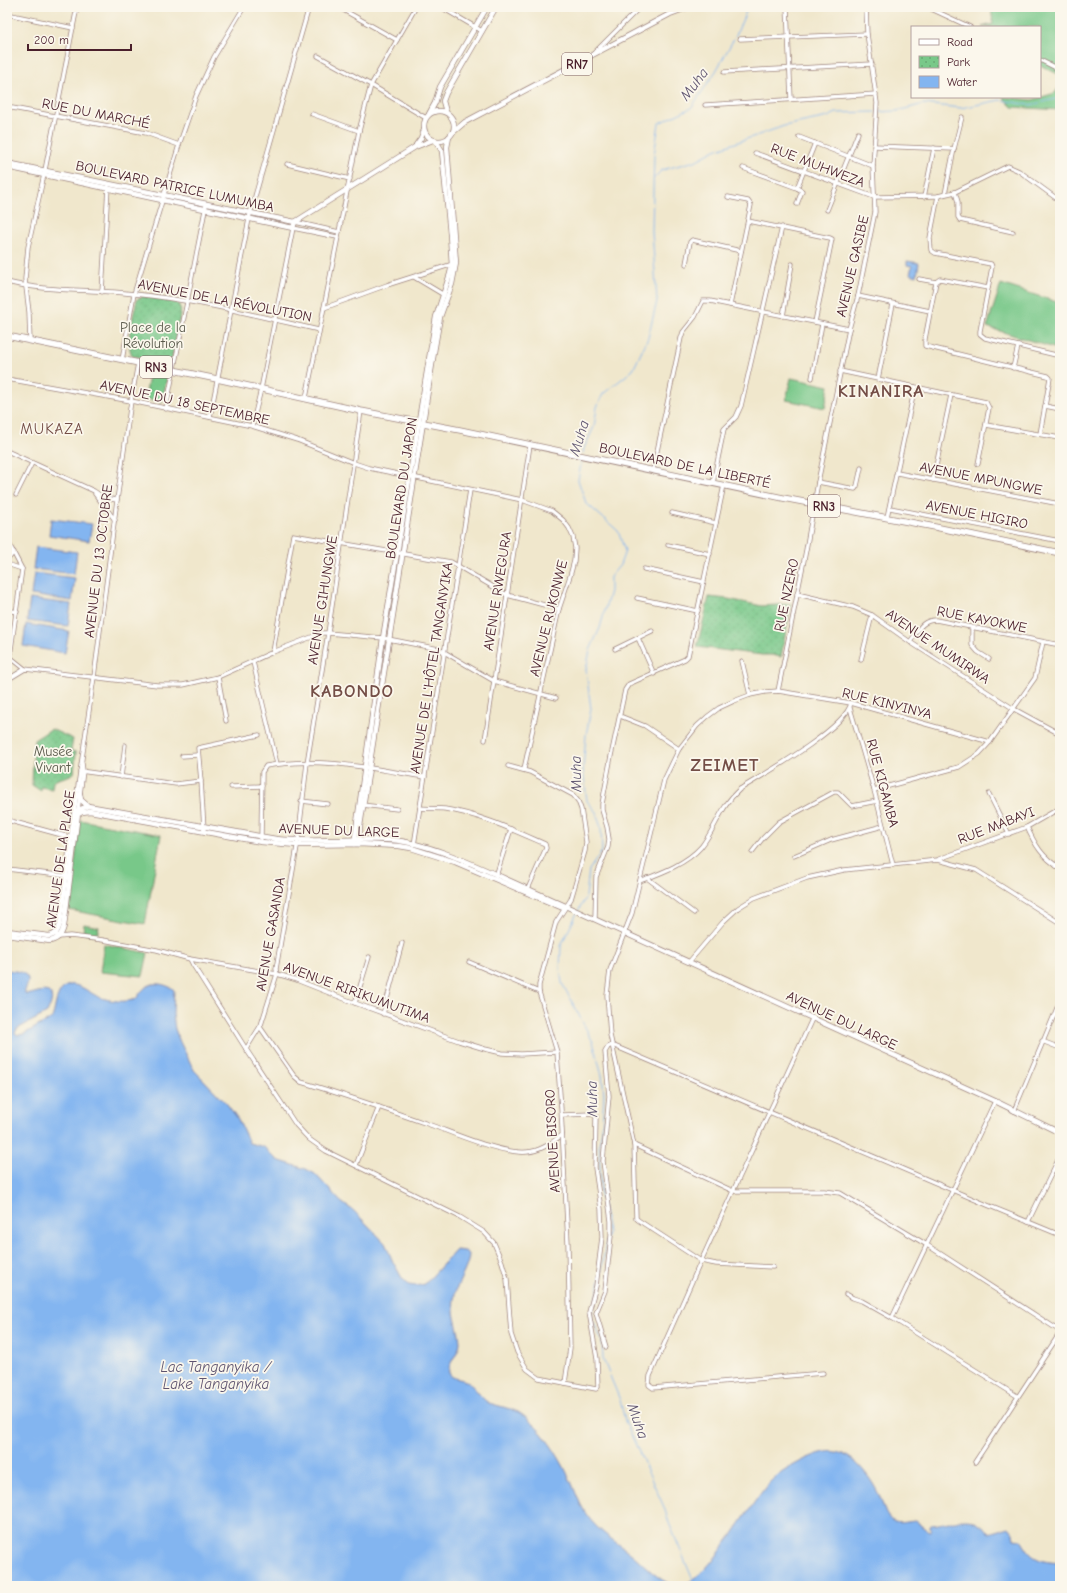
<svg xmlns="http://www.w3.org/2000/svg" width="1067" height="1593" font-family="'Comic Neue',sans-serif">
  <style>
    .green { fill: #78c889; stroke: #61745a }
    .park { fill: url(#park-dots); stroke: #61745a }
    .water { fill: #83b5f0; stroke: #666a8e }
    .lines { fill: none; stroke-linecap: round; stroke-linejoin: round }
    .stream { stroke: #83b5f0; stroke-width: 1 }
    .minor-casing { stroke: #9d837c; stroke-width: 5 }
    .major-casing { stroke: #9d837c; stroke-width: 6 }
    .highway-casing { stroke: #9d837c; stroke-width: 7 }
    .minor { stroke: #fff; stroke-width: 3.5 }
    .major { stroke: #fff; stroke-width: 4.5 }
    .highway { stroke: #fff; stroke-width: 5.5 }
    .labels { text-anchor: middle; stroke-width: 3.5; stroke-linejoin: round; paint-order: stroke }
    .shield { fill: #fbf7ec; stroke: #7f6065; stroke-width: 1 }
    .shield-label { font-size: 13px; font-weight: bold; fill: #4a1f2b }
    .street-label { font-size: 14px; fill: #4a1f2b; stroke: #fbf7ec }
    .park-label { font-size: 14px; fill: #5a5a4c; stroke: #fbf7ec }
    .water-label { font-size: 15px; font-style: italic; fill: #5e5470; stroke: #fbf7ec }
    .neighbourhood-label { font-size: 15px; letter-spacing: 1px; fill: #744e47; stroke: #fbf7ec }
    .district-label { font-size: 18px; font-weight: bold; letter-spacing: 1px; fill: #744e47; stroke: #fbf7ec }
  </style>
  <defs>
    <pattern id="park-dots" width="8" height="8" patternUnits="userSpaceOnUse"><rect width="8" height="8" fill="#78c889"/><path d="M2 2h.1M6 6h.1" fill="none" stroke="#69ab76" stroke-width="1.8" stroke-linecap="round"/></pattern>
  </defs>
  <rect width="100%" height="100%" fill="#fbf7ec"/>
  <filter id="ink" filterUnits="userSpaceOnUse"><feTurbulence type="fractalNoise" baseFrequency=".025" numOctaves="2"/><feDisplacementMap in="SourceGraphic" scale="8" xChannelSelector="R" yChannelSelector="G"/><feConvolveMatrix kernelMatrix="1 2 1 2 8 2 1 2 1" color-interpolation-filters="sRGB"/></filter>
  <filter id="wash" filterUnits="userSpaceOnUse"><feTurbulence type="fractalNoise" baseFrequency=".012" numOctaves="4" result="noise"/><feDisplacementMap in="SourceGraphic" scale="16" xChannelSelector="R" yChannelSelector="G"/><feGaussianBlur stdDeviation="0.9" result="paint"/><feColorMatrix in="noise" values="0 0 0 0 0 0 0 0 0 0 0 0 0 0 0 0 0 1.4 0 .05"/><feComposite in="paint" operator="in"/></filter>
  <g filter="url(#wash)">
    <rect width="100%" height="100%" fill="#f0e7cc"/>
    <g class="green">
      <polygon points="991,7 1060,7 1060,75 1040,65 1040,27 982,27 993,24"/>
      <polygon points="1060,85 1060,110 1012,107 1003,97 1032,100 1055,93"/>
      <polygon points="1001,284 1060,303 1060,350 987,327"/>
      <polygon points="150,370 168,374 162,402 145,399"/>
      <polygon points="791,378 829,386 825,408 786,400"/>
      <polygon points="80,820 161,835 145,924 69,910"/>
      <polygon points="84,924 99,927 97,935 83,932"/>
      <polygon points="104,944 148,953 143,976 100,972"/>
    </g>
    <g class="park">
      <path d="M 143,296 L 178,303 L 181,310 L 171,364 L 133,356 C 124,346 134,313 137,299 Z"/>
      <polygon points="709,597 728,599 762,606 791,604 781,657 772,655 762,655 697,647"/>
      <path d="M 51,729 L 73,739 L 71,751 L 76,752 L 74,773 C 67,778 60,777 53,782 L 52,789 L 41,787 L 41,791 L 32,785 L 34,740 Z"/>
    </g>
    <g class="water">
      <polygon points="907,261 919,263 917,276 910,274 912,266 907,265"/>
      <polygon points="51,519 92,524 89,541 49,535"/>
      <polygon points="36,547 77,552 74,574 33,569"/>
      <polygon points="34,573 75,578 72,601 31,595"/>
      <polygon points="30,599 71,604 68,626 27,621"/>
      <polygon points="26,624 69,631 65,653 23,646"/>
      <path d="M 7,970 C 14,971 29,971 28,982 C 28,986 24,989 25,994 C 30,995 33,993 38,992 C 56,988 53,1001 47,1013 L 17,1029 L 15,1033 L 18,1035 L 24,1034 L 52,1018 C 55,1011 55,1001 59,994 C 70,974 87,992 99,997 C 109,1001 126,1003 136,999 C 146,983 154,980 172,988 L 174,990 L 173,1014 L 175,1029 L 180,1042 L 194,1070 L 227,1104 L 238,1119 L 249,1143 L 264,1147 L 277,1160 L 306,1169 L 315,1174 L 341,1202 L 354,1211 L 385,1243 L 393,1262 L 402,1278 L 409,1285 L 416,1286 L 425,1284 L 456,1250 L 465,1251 L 469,1254 C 469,1267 458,1281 455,1294 C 450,1312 459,1326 460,1342 C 460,1353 446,1365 449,1373 C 452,1380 462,1378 467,1382 C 476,1387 480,1398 489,1403 C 498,1406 509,1408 518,1412 C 538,1424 557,1452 567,1473 C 574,1486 578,1502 586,1514 C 600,1534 616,1541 634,1556 C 646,1566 658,1580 673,1585 C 705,1593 751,1499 772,1480 C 783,1470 810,1455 825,1452 C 850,1447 871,1477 880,1497 C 884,1505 884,1518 895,1522 C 902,1524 909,1521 916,1521 L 929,1531 L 931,1530 L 930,1527 L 931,1525 C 946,1524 967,1515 980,1524 C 984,1526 986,1531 989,1533 L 1009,1527 L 1013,1532 L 1014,1539 L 1021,1540 C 1023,1543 1024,1545 1026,1548 C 1034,1561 1046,1562 1060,1563 L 1060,1586 L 7,1586 Z"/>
    </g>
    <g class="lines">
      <g class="stream">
        <polyline points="878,112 897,111 924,104 961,108 1000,100 1030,105 1060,98"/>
        <polyline points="654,178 662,170 695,161 715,150 784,126 828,117 836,113 875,112"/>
        <polyline points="583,453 584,448 594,427 597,407 603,394 633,370 648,338 657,301 652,231 654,155 659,123 691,108 716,71 736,35 748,7"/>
        <polyline points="578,911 586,897 589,870 602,851 601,828 596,812 587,801 583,769 586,735 591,709 586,670 590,650 600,628 610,591 610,577 620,565 625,551 618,531 586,503 578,480 582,458"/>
        <polyline points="577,913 561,946 560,969 562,983 593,1042 602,1075 604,1094 602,1131 599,1144 601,1199"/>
        <polyline points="602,1202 608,1232 597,1297 592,1307 592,1319 602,1340 603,1359 620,1400 625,1421 664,1507 669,1523 693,1580"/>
      </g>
    </g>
  </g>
  <g filter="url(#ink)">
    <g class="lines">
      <defs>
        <g id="minor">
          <polyline points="338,7 397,40"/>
          <polyline points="441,7 482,31"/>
          <polyline points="787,7 791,99"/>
          <polyline points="927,7 970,27"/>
          <polyline points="7,14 73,28"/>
          <polyline points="740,39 867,34"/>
          <polyline points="594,53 640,7"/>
          <polyline points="318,56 371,85 426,118"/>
          <polyline points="1040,60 1060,70"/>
          <polyline points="724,72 872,64"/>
          <polyline points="705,105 876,94"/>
          <polyline points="7,107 146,133 179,145"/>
          <polyline points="312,114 359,131"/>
          <polyline points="799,137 873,166"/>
          <polyline points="874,146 954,149"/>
          <polyline points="755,153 874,197 938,196 955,192 1008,166 1019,171 1060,201"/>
          <polyline points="287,164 350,179"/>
          <polyline points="743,168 797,188 815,143"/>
          <polyline points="797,188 802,191 797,204"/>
          <polyline points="955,192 958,202 958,217 960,220 1013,232"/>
          <polyline points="945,194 954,149 962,117"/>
          <polyline points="938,196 930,238 931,250 935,253 991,264 992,267 980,331 980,334 985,338 1060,356"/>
          <polyline points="728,197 748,201 751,205 730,305"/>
          <polyline points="924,197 934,148"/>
          <polyline points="827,210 858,133"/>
          <polyline points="748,221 830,238 832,239 815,322"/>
          <polyline points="295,222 339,232"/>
          <polyline points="686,264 690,242 692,240 741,251"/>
          <polyline points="414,277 444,295"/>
          <polyline points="919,279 936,282 940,279 945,280 988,288"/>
          <path d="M 7,282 C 48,292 92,289 134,294 C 196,300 258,316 319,330"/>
          <polyline points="936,282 925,339 925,346 1048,376 1050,378 1040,434"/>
          <polyline points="102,292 108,187"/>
          <polyline points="858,296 930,311"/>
          <polyline points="324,308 387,285 453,264"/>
          <polyline points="783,316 792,264"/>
          <polyline points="30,341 29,312 25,279 28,247 45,170 77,7"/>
          <polyline points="122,360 134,294 179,145 196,96 214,57 244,7"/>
          <polyline points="1013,368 1018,346"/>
          <polyline points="840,371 986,402 989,408 978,464"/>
          <polyline points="812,378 822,324"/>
          <polyline points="7,379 131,401 252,426 297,440 354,463 369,468 522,500 552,511 563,520 569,528 573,537 575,548 574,561 570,576 559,609 524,769"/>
          <polyline points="878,379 893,304"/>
          <polyline points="306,398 359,131 371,85 416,7"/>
          <polyline points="1045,406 1060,409"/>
          <polyline points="166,409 206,205"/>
          <polyline points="210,417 250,214 309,7"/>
          <polyline points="986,425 1060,438"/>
          <polyline points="252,426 261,389 293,228 337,237"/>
          <polyline points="7,451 94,491 104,498 117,500"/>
          <polyline points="653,470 681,338 683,332 695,317 703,301 710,301 849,329"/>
          <polyline points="897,473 1060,504"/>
          <polyline points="933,480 951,395"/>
          <polyline points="818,482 855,489 857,486 861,468"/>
          <polyline points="713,483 724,429 736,417 741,406 782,227"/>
          <polyline points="95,494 115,520"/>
          <polyline points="16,495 32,463"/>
          <polyline points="890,508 1060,541"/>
          <polyline points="672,513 716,523"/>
          <polyline points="887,517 915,387"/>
          <polyline points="7,540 22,569 10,657 25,669"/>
          <polyline points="668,545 710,554"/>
          <polyline points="7,560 14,552"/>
          <polyline points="7,564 22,569"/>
          <polyline points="644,569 704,582"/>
          <polyline points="797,594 853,607 872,615 910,642 1014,709 1060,734"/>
          <polyline points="637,598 698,611"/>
          <polyline points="7,610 17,612"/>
          <polyline points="972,628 972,645 978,652 989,659"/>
          <polyline points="638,638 654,674"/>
          <path d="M 910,642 C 918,631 921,620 936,620 L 1060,645"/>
          <polyline points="615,649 652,631"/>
          <polyline points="273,652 293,535 451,562 507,595 559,609"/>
          <polyline points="861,660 872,615"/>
          <polyline points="742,661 750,695"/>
          <polyline points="253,662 277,764"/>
          <polyline points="218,677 226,721"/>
          <polyline points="7,680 25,669 157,685 183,685 218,677 273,652 322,633 328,633 383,638 439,649 494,681 556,698"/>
          <polyline points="778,691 806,550 818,482 849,329 858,296 875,212 873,166 877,103 867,34 866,7"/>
          <polyline points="850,708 874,790 893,865"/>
          <polyline points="620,716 645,726 679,749"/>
          <polyline points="485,740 530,445"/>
          <polyline points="182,756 198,755"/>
          <polyline points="508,766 530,772 573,795 578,801 581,809 586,842 585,851 571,899 556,922 539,985 539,992 557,1052 561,1109 568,1243 570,1348 565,1383"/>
          <polyline points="80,771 176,784 201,781 204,829"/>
          <polyline points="121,777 125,745"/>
          <polyline points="201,781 198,748 259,735"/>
          <polyline points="231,787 262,786"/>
          <polyline points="874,790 959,767 979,754 990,742 1035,678 1043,642"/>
          <polyline points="989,794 1009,834"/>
          <polyline points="301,801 328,804"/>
          <polyline points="362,805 397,809"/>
          <path d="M 420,808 C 428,809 437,808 445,809 C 479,814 513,830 545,844 L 546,848 L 527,891"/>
          <polyline points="78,810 83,771 82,763"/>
          <polyline points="74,813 94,677 117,500 131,401 138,363"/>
          <polyline points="7,820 73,838"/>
          <path d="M 1027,827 C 1035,845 1043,858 1060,868"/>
          <path d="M 261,839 L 262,772 L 266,766 C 318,756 374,769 425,777"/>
          <polyline points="414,845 470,490"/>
          <polyline points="752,852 763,838 779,822 834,792 838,792 852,806 877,801"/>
          <polyline points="794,856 831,840 883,826"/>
          <polyline points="939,859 1027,827 1060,808"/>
          <polyline points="1056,866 1060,860"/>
          <polyline points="7,869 67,876"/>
          <polyline points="496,876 511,829"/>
          <polyline points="647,878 694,913"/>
          <path d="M 640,881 C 661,873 686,864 701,847 C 716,828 721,805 740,789 C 763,775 846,728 851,703"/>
          <polyline points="595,919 596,877 608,847 609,839 607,827 602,810 602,804 611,756 625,690 629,684 685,659 688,656 724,485"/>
          <polyline points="55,934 59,937 70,936 103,940 157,950 190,959 277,974 294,979 355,1003 459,1041 485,1049 502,1053 521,1054 557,1052"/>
          <polyline points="190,959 193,965 246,1049 296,1125 309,1139 326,1151 460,1217 484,1232 494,1243 502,1262 507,1279 511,1334 517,1352 527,1369 539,1378 596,1389 598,1387 597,1359 589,1312 596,1286 602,1237 601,1209 595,1168 596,1116 592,1114 562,1115"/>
          <polyline points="469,962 539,992"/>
          <polyline points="689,962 723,922 738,908 754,898 807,878 844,870 938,860 976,870 1060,923"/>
          <polyline points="355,1003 369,957"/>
          <polyline points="383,1014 402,943"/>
          <path d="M 260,1027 L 294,1076 L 301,1082 C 346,1095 391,1111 436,1127 C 460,1136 503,1154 527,1152 C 541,1151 551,1143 562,1135"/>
          <polyline points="1042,1041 1060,1048"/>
          <polyline points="246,1049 261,1025 277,974 276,969 298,841 307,763 328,633 361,411"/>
          <polyline points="1014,1111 1060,1001"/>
          <polyline points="634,1145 733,1191 824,1191 840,1193 927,1245 1060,1331"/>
          <polyline points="356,1165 379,1107"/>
          <polyline points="1028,1222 1060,1156"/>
          <polyline points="773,1267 716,1264 701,1261 812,1019"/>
          <polyline points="846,1294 853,1298 862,1301 892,1318 1017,1396"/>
          <polyline points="892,1318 995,1101"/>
          <polyline points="606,1347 596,1313 605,1291 611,1236 611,1221 603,1161 609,1096 605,1052 608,1047 612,1045 992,1207 1060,1235"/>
          <polyline points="823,1373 653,1388 649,1385 650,1376 701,1261 638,1220 636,1218 634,1145 610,1035 607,995 610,970 632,913 664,780 679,749 697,726 707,717 719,708 734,701 750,695 765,692 778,691 851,703 990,742"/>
          <polyline points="975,1462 1060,1333"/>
        </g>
        <g id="major">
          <circle cx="439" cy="126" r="15"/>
          <polyline points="446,112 443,101 446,93 496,7"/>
          <polyline points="429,114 435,103 440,87 487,7"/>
          <polyline points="451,134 465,122 670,14 689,7"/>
          <polyline points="416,145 421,138 424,130"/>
          <polyline points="7,163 295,222"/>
          <polyline points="7,167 293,228 295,222"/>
          <polyline points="295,222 415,147 433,140"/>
          <polyline points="80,794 81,800 88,806"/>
          <polyline points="75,816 82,812 90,811 261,842 297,845 359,844 399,846 411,848 455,862 563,908"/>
          <polyline points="354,844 383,638 432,341 436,317 450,274 452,265 450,234 442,151 436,141"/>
          <polyline points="359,844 360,826 434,352 440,317 452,284 456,263 447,147 449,137"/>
          <path d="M 7,931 L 49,936 C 56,935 58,931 60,924 L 74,814 L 78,810 L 88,806 L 276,839 C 314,843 353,838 391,840 C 433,843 489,872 528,889 L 995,1101 L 1060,1133"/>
          <path d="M 7,935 L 50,941 C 59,939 62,934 64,926 L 78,813"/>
        </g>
        <polyline id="highway" points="7,336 217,379 361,411 460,430 783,498 935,527 1060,553"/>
      </defs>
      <use href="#minor" class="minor-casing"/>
      <use href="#major" class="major-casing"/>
      <use href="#highway" class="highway-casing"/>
      <use href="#minor" class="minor"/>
      <use href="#major" class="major"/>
      <use href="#highway" class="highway"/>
    </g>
  </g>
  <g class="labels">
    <g class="shield">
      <rect x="562" y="53" width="30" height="22" rx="3"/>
      <rect x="140" y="356" width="32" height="22" rx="3"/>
      <rect x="808" y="495" width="32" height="22" rx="3"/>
    </g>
    <g class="shield-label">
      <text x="577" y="69">RN7</text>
      <text x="156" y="372">RN3</text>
      <text x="824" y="511">RN3</text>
    </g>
    <g class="street-label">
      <text transform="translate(96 113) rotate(11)" y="5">RUE DU MARCHÉ</text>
      <text transform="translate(818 165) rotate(21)" y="5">RUE MUHWEZA</text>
      <text transform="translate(175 186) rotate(12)" y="5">BOULEVARD PATRICE LUMUMBA</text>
      <text transform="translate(852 266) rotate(-77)" y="5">AVENUE GASIBE</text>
      <text transform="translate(225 300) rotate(11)" y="5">AVENUE DE LA RÉVOLUTION</text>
      <text transform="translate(185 402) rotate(12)" y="5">AVENUE DU 18 SEPTEMBRE</text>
      <text transform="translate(685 465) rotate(12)" y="5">BOULEVARD DE LA LIBERTÉ</text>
      <text transform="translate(981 478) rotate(11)" y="5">AVENUE MPUNGWE</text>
      <text transform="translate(401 488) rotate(-81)" y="5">BOULEVARD DU JAPON</text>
      <text transform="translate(977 514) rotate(11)" y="5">AVENUE HIGIRO</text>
      <text transform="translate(98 561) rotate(-83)" y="5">AVENUE DU 13 OCTOBRE</text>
      <text transform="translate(497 591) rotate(-81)" y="5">AVENUE RWEGURA</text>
      <text transform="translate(786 595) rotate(-78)" y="5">RUE NZERO</text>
      <text transform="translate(322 600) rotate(-81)" y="5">AVENUE GIHUNGWE</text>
      <text transform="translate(548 618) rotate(-76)" y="5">AVENUE RUKONWE</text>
      <text transform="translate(982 619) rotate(11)" y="5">RUE KAYOKWE</text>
      <text transform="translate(938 646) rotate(34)" y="5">AVENUE MUMIRWA</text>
      <text transform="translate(431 668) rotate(-81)" y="5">AVENUE DE L'HÔTEL TANGANYIKA</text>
      <text transform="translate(887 703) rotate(14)" y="5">RUE KINYINYA</text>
      <text transform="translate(883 783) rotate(75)" y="5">RUE KIGAMBA</text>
      <text transform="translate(996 825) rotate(-21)" y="5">RUE MABAYI</text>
      <text transform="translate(339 830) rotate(2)" y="5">AVENUE DU LARGE</text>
      <text transform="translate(60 859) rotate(-82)" y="5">AVENUE DE LA PLAGE</text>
      <text transform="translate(270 934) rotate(-80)" y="5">AVENUE GASANDA</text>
      <text transform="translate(357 992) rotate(20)" y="5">AVENUE RIRIKUMUTIMA</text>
      <text transform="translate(842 1020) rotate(25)" y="5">AVENUE DU LARGE</text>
      <text transform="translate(552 1141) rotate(-93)" y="5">AVENUE BISORO</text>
    </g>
    <g class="park-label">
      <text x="153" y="332">Place de la<tspan x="153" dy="16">Révolution</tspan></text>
      <text x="53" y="756">Musée<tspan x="53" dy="16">Vivant</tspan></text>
    </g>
    <g class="water-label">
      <text transform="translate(694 84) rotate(-53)" y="5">Muha</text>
      <text transform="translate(579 438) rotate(-73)" y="5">Muha</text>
      <text transform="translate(576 774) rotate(-91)" y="5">Muha</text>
      <text transform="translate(592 1099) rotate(-91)" y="5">Muha</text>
      <text x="216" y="1372">Lac Tanganyika /<tspan x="216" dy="17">Lake Tanganyika</tspan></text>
      <text transform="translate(638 1421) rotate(71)" y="5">Muha</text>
    </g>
    <g class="neighbourhood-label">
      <text x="52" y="434">MUKAZA</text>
    </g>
    <g class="district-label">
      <text x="881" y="397">KINANIRA</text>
      <text x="352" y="697">KABONDO</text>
      <text x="725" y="771">ZEIMET</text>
    </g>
  </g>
  <rect width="1067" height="1593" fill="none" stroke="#fbf7ec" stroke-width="24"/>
  <rect x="911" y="26" width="130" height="72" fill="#fbf7ec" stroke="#b4a19f"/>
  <rect x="919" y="39" width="20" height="6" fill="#ffffff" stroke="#b4a19f"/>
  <text x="947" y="46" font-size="12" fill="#4a1f2b">Road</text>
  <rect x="919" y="56" width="20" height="12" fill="url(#park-dots)" stroke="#b4a19f"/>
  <text x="947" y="66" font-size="12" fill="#4a1f2b">Park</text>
  <rect x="919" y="76" width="20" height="12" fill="#83b5f0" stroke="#b4a19f"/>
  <text x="947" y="86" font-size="12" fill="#4a1f2b">Water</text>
  <path d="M28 44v6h103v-6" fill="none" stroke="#4a1f2b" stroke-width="2"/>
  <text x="34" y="44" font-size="12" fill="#4a1f2b" stroke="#fbf7ec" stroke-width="3" paint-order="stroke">200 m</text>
</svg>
